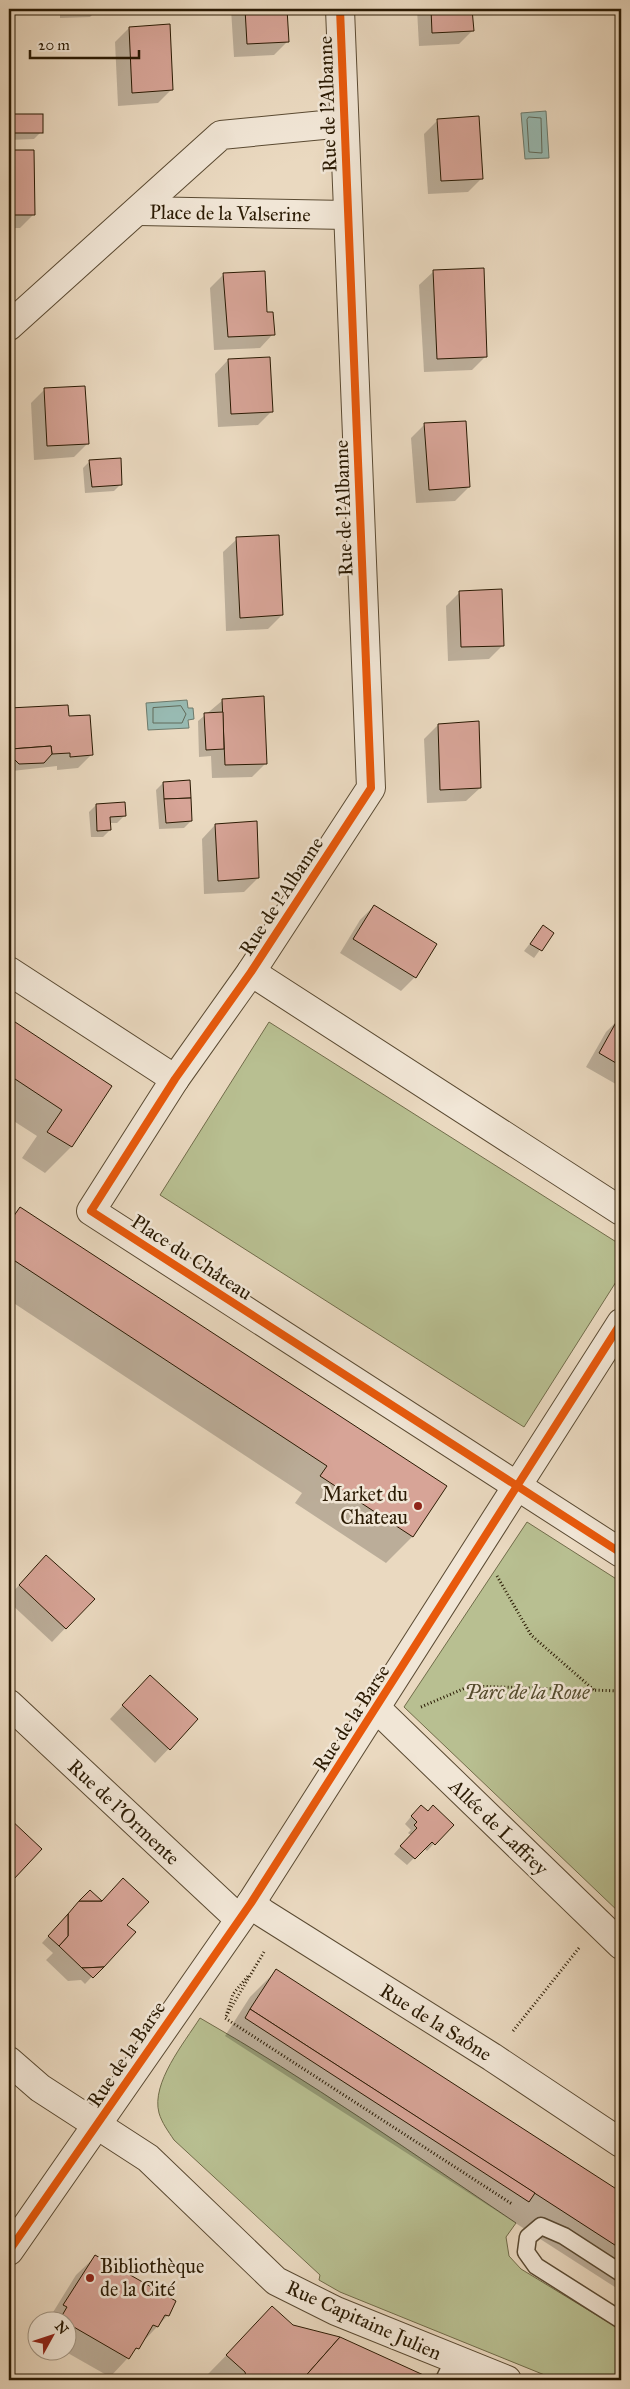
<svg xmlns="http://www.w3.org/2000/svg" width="630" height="2389" font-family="'IM FELL Great Primer',serif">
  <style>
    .green { fill: #b8bf91; stroke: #716c4a }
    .water { fill: #98bab2; stroke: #6c7a6c }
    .shadow { fill: #0003 }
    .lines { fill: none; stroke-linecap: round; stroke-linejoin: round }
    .shore { stroke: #616a5a; stroke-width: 1 }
    .building { fill: #d7a497; stroke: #2a1a03 }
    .service-casing { stroke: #5a4a32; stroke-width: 19 }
    .minor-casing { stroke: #5a4a32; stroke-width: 30 }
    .tertiary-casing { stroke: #5a4a32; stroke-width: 30 }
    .path { stroke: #2a1a03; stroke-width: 3; stroke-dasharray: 1 2.5; stroke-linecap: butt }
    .service { stroke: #f1e6d6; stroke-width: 16 }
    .minor { stroke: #f1e6d6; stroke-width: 28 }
    .tertiary { stroke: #f1e6d6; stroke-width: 28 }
    .cycleway-casing { stroke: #f1e6d6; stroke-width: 11 }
    .cycleway { stroke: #e8590c; stroke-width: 8 }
    .poi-dot { fill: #8f2418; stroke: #f1e6d6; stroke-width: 2 }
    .labels { text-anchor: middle; stroke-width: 5; stroke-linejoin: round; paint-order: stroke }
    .street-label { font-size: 20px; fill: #2a1a03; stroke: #f1e6d6 }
    .poi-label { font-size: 20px; fill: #2a1a03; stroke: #f1e6d6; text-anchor: end }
    .park-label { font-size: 20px; font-style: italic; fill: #554c2e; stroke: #f1e6d6 }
  </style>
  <rect width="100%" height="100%" fill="#ead9c0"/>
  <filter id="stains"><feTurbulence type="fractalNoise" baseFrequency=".004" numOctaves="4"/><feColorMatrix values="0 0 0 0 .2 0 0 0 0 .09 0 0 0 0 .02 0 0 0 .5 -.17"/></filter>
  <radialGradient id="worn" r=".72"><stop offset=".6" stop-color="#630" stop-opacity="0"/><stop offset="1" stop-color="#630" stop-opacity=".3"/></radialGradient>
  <g class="green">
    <polygon points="269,1022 621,1245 621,1274 524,1427 160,1195"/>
    <polygon points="527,1522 621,1582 621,1914 404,1707"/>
    <path d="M 200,2018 C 309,2080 412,2153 516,2223 L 506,2237 L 509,2256 L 521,2269 L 621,2330 L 621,2380 L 557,2380 L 340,2292 L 319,2280 L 320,2275 L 174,2140 C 168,2131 162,2123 159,2113 C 151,2083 184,2043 200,2018 Z"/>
  </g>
  <g class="water">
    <polygon points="546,111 549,158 525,159 521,113"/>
    <polygon points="187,700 188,708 193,708 194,719 188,720 189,728 148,730 146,703"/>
  </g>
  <g class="shadow">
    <polygon points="60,9 97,9 97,10 90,17 60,18"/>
    <polygon points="231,9 286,9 288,41 274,55 234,57"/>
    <polygon points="417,9 471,9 473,30 459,44 419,46"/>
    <polygon points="129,28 172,89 158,103 118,106 115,42"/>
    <polygon points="13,115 41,132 34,139 9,140 9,120"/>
    <polygon points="438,120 482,178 468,192 428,194 424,134"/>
    <polygon points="9,151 33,151 34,214 20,228 9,228"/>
    <polygon points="433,272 486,356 472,370 424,372 419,285"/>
    <polygon points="224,274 265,314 273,334 260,348 214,350 210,288"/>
    <polygon points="228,360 272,411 258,425 218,427 215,374"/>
    <polygon points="45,389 88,443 74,457 34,460 31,403"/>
    <polygon points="425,424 469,487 455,501 416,503 411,438"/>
    <polygon points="90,461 121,484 114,491 85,493 83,468"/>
    <polygon points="237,539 282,615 268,629 226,631 223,552"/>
    <polygon points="460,592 503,645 489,659 448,661 446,606"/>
    <polygon points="223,700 266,763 252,777 212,778 211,756 199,757 198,721"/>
    <polygon points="9,709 67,717 91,755 78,768 57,770 57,766 12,771 9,768"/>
    <polygon points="438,725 480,788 466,801 427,803 424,739"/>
    <polygon points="163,783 191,821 184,828 159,829 156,790"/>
    <polygon points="96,805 124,816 117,823 109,823 110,830 103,837 91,837 89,812"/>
    <polygon points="215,825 258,878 244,892 204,894 202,839"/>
    <polygon points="374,906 415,977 401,991 340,953 360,920"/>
    <polygon points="543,927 552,933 534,958 524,951"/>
    <polygon points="619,1019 621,1020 621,1087 586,1067 606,1032"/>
    <polygon points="9,1020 111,1086 71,1147 45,1173 22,1158 37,1136 9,1118"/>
    <polygon points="20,1208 446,1486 412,1537 386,1563 295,1503 302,1493 9,1300 9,1219"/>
    <polygon points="33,1570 93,1599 52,1642 9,1602 9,1596"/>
    <polygon points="137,1690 197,1719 155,1763 110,1719"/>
    <polygon points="414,1813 427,1813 452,1825 427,1851 424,1848 407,1865 394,1854 411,1835 408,1833 411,1830 405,1824"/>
    <polygon points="9,1820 40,1849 9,1883"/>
    <polygon points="101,1902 134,1932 85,1984 81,1980 68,1981 46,1960 53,1953 42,1943 66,1917"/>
    <polygon points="276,1971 621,2194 621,2291 225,2036 250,1997"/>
    <polygon points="95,2257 168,2315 110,2377 66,2352 68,2322 47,2322 76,2275"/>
    <polygon points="292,2326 428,2379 215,2380 208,2374 254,2327"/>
  </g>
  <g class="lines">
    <g class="shore">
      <polygon points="529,117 541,118 542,153 529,152 527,120"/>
      <polygon points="181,706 186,714 182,723 153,723 153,708"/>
    </g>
  </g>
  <g class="building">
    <polygon points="67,9 98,9 98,10 67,11"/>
    <polygon points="245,9 287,9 289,42 247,44"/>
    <polygon points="431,9 472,9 474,31 432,33"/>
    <polygon points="170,24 173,90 132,93 129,27"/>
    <rect x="13" y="114" width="30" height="19"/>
    <polygon points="479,116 483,179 441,181 437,119"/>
    <polygon points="9,150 34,150 35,215 9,215"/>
    <polygon points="484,268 487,357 437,359 433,270"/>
    <polygon points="265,271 267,312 273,312 275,335 228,337 223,273"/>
    <polygon points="270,357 273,412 231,414 228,359"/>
    <polygon points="85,386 89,444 47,446 44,388"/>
    <polygon points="466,421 470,487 429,490 424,423"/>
    <polygon points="121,458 122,485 92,487 89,460"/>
    <polygon points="279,535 283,615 240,618 236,537"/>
    <polygon points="502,589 504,646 461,647 459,591"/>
    <polygon points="264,696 267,764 225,765 222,699"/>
    <polygon points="68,705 69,716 90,715 93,755 70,757 70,753 52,754 51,746 11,749 9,708"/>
    <polygon points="223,712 224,749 206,750 204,713"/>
    <polygon points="479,721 481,788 440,790 438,724"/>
    <polygon points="51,746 52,754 44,763 19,764 11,756 11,749"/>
    <polygon points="190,780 191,798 164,799 163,782"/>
    <polygon points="191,798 192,821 166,823 164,799"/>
    <polygon points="125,802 126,816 110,817 111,830 97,831 96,804"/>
    <polygon points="257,821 259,878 218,881 215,824"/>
    <polygon points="374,905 437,944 416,978 353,939"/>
    <polygon points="543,925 554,933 542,951 530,944"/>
    <polygon points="619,1017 621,1018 621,1066 599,1053"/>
    <polygon points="9,1018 112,1086 72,1147 47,1132 62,1110 9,1075"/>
    <polygon points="20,1207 447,1486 413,1537 320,1476 327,1466 9,1257 9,1223"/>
    <polygon points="46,1555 95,1599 66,1629 19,1585"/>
    <polygon points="150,1675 198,1719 170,1750 122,1705"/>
    <polygon points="421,1805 428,1811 433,1805 454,1825 435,1845 432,1842 415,1859 400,1846 417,1828 414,1825 417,1822 411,1816"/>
    <polygon points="9,1818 42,1849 13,1880 9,1876"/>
    <polygon points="123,1878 149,1902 127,1925 136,1932 104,1967 82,1968 59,1946 68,1936 68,1914 79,1901 102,1901"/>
    <polygon points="90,1890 102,1901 79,1901"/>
    <polygon points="68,1914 68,1936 59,1946 48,1936"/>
    <polygon points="104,1967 93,1978 82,1968"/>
    <polygon points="276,1969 621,2192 621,2249 250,2009"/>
    <polygon points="250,2009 535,2193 529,2202 245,2018"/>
    <polygon points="95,2255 176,2301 169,2316 165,2315 158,2327 153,2325 139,2349 136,2348 129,2359 60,2319 67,2307 63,2305"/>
    <polygon points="272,2306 293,2325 340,2337 302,2380 247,2380 245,2372 226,2355"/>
    <polygon points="340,2337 430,2378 429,2380 302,2380"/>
  </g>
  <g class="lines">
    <defs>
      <g id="service">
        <polyline points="621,2273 564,2236 541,2226 528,2237 526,2252 536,2266 621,2320"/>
        <polyline points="444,2380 454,2359"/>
      </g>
      <g id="minor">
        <polyline points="340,9 371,788 251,972 175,1079 91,1211 621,1553"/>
        <polyline points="139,211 347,215"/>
        <polyline points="9,326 221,135 344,123"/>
        <polyline points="9,971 175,1079"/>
        <polyline points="251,972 621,1211"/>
        <polyline points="9,1704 239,1919"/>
        <polyline points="376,1708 621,1945"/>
        <polyline points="251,1903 263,1913 492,2057 621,2143"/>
        <polyline points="98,2123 251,1903 621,1323"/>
      </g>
      <g id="tertiary">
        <polyline points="9,2061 40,2088 148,2158 276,2281 336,2311 507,2380"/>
        <polyline points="9,2251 98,2123"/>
      </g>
    </defs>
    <use href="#service" class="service-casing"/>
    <use href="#minor" class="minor-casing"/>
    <use href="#tertiary" class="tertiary-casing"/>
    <g class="path">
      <polyline points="497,1576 531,1635 594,1690"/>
      <polyline points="421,1707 470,1686 621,1691"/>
      <polyline points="264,1952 225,2018 512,2204"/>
      <polyline points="227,2013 233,1994 248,1976"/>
      <polyline points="513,2031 579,1948"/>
    </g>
    <use href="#service" class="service"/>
    <use href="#minor" class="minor"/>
    <use href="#tertiary" class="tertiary"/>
    <defs>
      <g id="cycleway">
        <polyline points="340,9 371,788 251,972 175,1079 91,1211 621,1553"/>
        <polyline points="9,2251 251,1903 621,1323"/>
      </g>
    </defs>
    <use href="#cycleway" class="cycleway-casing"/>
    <use href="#cycleway" class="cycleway"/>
  </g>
  <g class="poi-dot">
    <circle cx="418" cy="1506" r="5"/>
    <circle cx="90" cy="2278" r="5"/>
  </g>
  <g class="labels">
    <g class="street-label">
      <text transform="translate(327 104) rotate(-92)" y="7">Rue de l'Albanne</text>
      <text transform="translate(230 213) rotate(1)" y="7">Place de la Valserine</text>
      <text transform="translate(343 508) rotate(-92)" y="7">Rue de l'Albanne</text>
      <text transform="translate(281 896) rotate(-57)" y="7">Rue de l'Albanne</text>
      <text transform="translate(192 1257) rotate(33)" y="7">Place du Château</text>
      <text transform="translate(351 1718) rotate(-57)" y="7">Rue de la Barse</text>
      <text transform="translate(124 1812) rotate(43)" y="7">Rue de l'Ormente</text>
      <text transform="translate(499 1827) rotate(44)" y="7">Allée de Laffrey</text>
      <text transform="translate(436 2022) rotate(32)" y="7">Rue de la Saône</text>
      <text transform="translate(126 2054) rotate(-56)" y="7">Rue de la Barse</text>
      <text transform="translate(364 2320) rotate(24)" y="7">Rue Capitaine Julien</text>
    </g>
    <g class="poi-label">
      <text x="408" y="1501">Market du<tspan x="408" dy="23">Chateau</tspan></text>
      <text x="100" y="2273" text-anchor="start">Bibliothèque<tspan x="100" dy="23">de la Cité</tspan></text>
    </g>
    <g class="park-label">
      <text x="527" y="1699">Parc de la Roue</text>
    </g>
  </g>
  <rect width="630" height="2389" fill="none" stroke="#ead9c0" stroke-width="30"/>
  <rect x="10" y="10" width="610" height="2369" fill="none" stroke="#2a1a03" stroke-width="2.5"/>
  <rect x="15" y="15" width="600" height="2359" fill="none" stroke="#2a1a03"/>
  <g transform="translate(52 2336) rotate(50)"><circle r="24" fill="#f1e6d6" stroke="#a19482"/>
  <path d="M0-4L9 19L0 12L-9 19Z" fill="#8f2418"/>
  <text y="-8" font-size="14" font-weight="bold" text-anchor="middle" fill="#2a1a03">N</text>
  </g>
  <path d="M30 50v8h109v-8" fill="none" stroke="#2a1a03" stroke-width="2.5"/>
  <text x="38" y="50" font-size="15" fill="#2a1a03" stroke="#f1e6d6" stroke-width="4" paint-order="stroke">20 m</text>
  <rect width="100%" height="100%" filter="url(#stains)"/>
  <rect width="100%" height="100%" fill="url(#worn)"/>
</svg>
